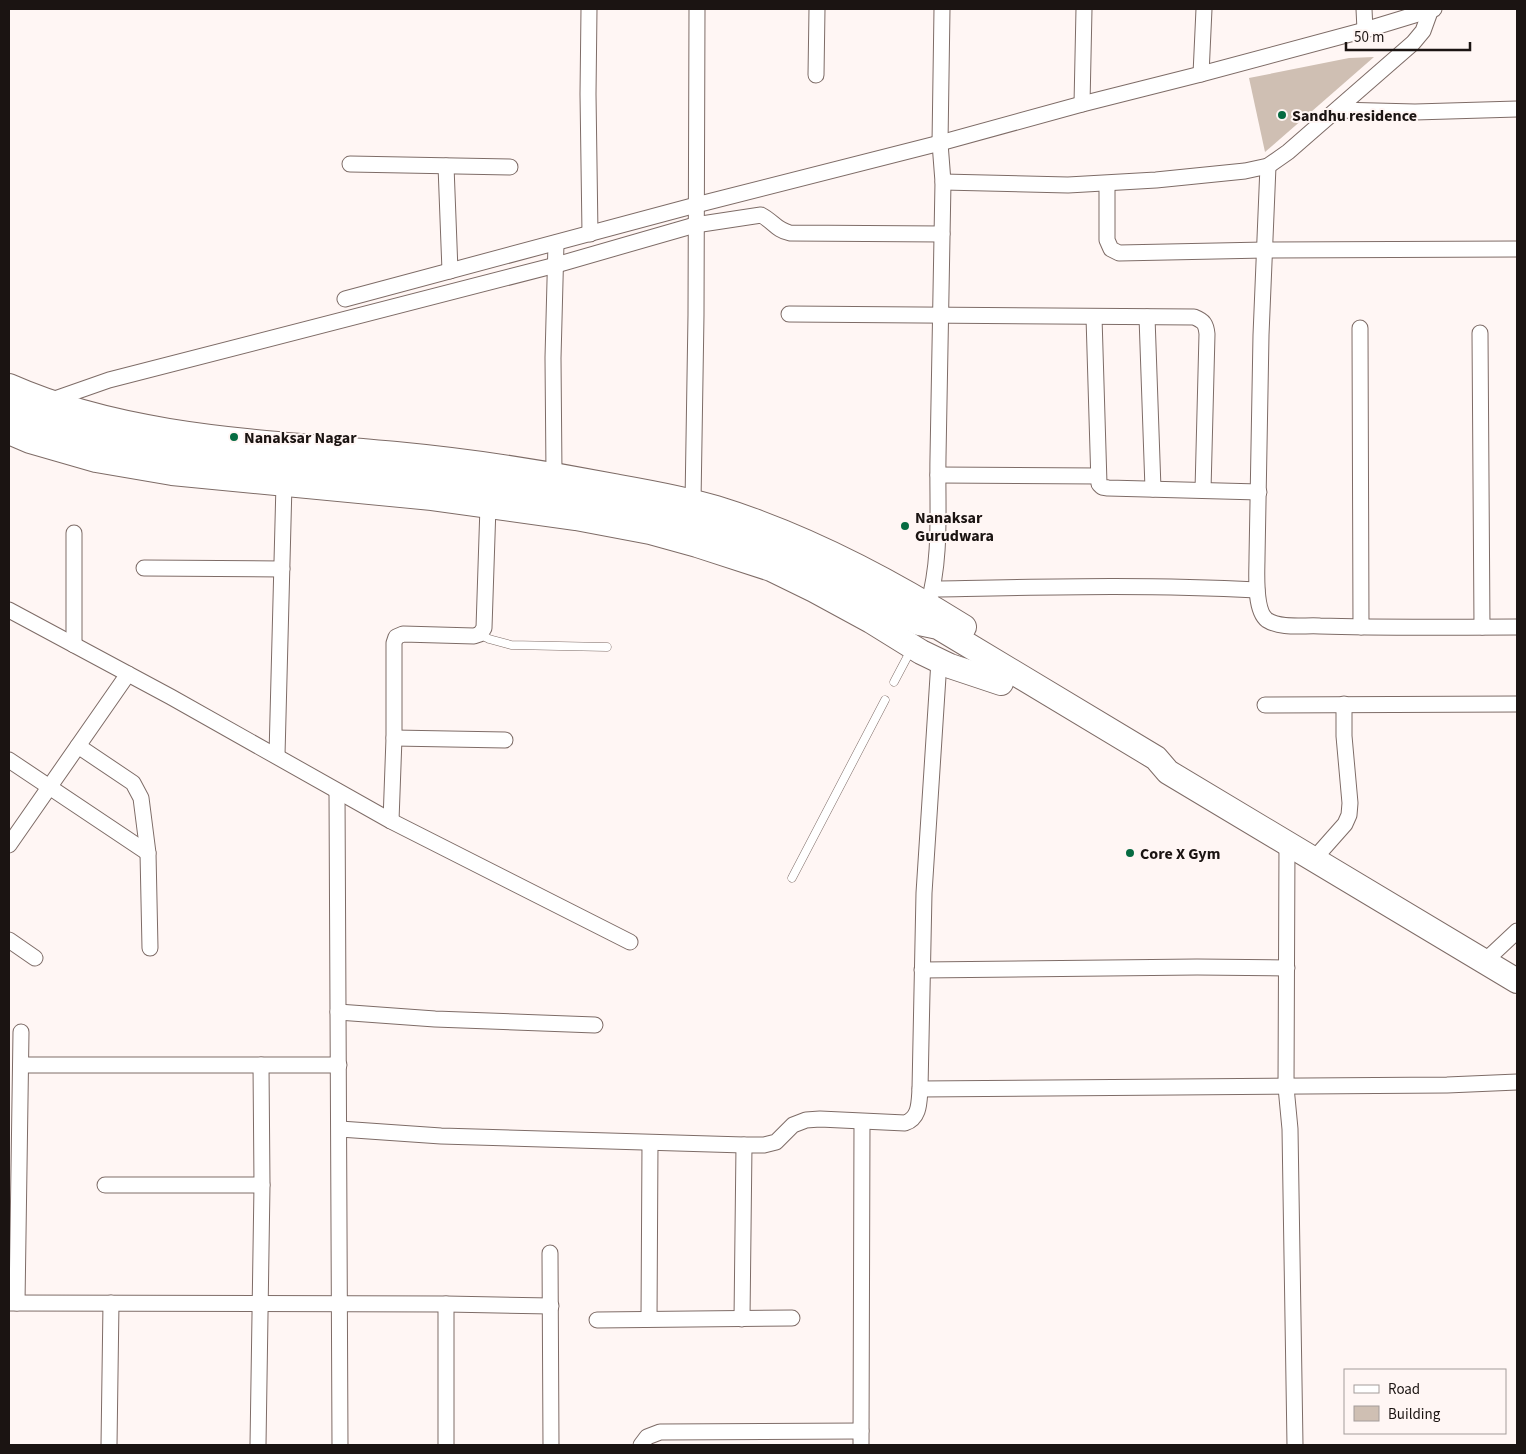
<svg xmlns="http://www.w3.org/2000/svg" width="1526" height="1454" font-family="'Source Sans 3',sans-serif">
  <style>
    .building { fill: #cfbfb3 }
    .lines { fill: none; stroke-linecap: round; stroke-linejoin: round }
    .service-casing { stroke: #7e6c67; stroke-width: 9 }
    .minor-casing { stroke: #7e6c67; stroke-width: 17 }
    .primary-casing { stroke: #7e6c67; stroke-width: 26 }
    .service { stroke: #fff; stroke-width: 8 }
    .minor { stroke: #fff; stroke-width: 15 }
    .primary { stroke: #fff; stroke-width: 24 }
    .poi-dot { fill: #066b41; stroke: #fff6f4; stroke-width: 2 }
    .labels { text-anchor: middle; stroke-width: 4; stroke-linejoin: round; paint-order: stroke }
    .poi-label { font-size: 16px; font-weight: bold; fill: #1b1412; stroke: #fff6f4; text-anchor: start }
  </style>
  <rect width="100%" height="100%" fill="#fff6f4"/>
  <polygon class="building" points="1374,57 1265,152 1249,78 1349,58"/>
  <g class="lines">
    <defs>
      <g id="service">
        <polyline points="480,634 489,639 511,645 607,647"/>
        <polyline points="894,682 912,648"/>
        <polyline points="792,878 885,700"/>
      </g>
      <g id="minor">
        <polyline points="589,9 588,94 590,234"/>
        <polyline points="1364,9 1365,30"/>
        <polyline points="1201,74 1204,9"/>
        <polyline points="816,75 817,9"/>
        <polyline points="1082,104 1084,9"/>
        <polyline points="1337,110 1415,112 1517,109"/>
        <polyline points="350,164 510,167"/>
        <polyline points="446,166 450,271"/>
        <path d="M 1268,166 L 1261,335 L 1257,558 C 1257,573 1254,610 1267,620 C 1281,629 1304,625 1320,626 C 1385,628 1451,627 1517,627"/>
        <polyline points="943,182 1068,185 1156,180 1245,171 1268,166 1288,152 1413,43 1423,31 1431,9"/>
        <polyline points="1107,184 1107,240 1111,249 1119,253 1265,250 1517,249"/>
        <polyline points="345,299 696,205 940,143 1082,104 1201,74 1365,30 1434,9"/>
        <path d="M 789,314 L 1194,317 C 1204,321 1206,324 1207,334 L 1203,490"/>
        <polyline points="1094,317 1099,484 1102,487 1108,488 1259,492"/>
        <polyline points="1147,317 1153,489"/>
        <polyline points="1360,328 1361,627"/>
        <polyline points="1480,333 1482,627"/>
        <path d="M 49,401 L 109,380 L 556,265 L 695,225 L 761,215 C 773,221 776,230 790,233 L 942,234"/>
        <polyline points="554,474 553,358 556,243"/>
        <polyline points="938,475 1098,476"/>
        <polyline points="693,502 696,315 697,9"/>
        <polyline points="74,533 74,645"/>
        <polyline points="144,568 282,569"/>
        <path d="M 933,589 C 1041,587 1149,584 1257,590"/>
        <path d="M 928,605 C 942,557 937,507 938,457 C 940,366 941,274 943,182 L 940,143 L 942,9"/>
        <polyline points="9,610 171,697 391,821 630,942"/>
        <polyline points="1265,705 1517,704"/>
        <polyline points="394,738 505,740"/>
        <polyline points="78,746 133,783 141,798 148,853 150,948"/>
        <polyline points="277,755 284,484"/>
        <polyline points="9,760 148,853"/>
        <polyline points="337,791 340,1445"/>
        <polyline points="391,821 394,738 394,643 396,637 403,634 474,636 480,634 484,628 488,506"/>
        <polyline points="1287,843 1286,1087 1290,1129 1295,1445"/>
        <polyline points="9,845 128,674"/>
        <polyline points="1314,859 1345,824 1349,815 1350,803 1344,736 1344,704"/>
        <polyline points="9,940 35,958"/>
        <polyline points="1485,961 1517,931"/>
        <polyline points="922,970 1197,967 1287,968"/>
        <polyline points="338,1012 435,1019 595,1025"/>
        <polyline points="21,1065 339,1065"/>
        <polyline points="920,1089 1447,1085 1517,1082"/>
        <path d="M 340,1129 L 441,1136 L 744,1145 L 764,1145 L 776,1142 L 793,1125 L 806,1120 L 820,1119 L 905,1123 C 920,1118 919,1102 920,1089 L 924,893 L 939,661"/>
        <polyline points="105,1185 262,1185"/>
        <polyline points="550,1253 551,1445"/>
        <polyline points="9,1303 446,1304 551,1306"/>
        <polyline points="17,1303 21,1032"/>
        <polyline points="649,1319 650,1143"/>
        <polyline points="742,1319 744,1145"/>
        <polyline points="597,1320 792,1318"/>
        <polyline points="109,1445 111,1303"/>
        <polyline points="258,1445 262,1185 261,1065"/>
        <polyline points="446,1445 446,1304"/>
        <polyline points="641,1445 647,1437 660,1432 861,1431"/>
        <polyline points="861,1445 862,1122"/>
      </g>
      <g id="primary">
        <path d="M 9,386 C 129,439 267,442 396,454 C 469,461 542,472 614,486 C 648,492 683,498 716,508 C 804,535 886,578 964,627"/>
        <polyline points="9,410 57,426 108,439 166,449 490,484 591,499 727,534 798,559 852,586 919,623 938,627 1156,758 1168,772 1517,981"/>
        <polyline points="9,432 30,441 96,460 172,473 432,498 576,518 650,532 697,545 771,569 814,590 871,621 921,652 950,666 1001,683"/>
      </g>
    </defs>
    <use href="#service" class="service-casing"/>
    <use href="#minor" class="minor-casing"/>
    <use href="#primary" class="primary-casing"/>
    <use href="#service" class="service"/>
    <use href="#minor" class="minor"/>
    <use href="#primary" class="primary"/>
  </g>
  <g class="poi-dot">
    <circle cx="1282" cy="115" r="5"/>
    <circle cx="234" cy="437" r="5"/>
    <circle cx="905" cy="526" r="5"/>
    <circle cx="1130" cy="853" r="5"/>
  </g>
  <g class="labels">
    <g class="poi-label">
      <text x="1292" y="121">Sandhu residence</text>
      <text x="244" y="443">Nanaksar Nagar</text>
      <text x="915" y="523">Nanaksar<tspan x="915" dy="18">Gurudwara</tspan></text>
      <text x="1140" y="859">Core X Gym</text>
    </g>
  </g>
  <rect width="1526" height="1454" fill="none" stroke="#1b1412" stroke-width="20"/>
  <rect x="1344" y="1369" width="162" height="65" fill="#fff6f4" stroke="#a49c9a"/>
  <rect x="1354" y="1385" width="25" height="8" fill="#ffffff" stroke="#a49c9a"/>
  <text x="1388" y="1394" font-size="15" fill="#1b1412">Road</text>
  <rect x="1354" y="1406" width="25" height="15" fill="#cfbfb3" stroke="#a49c9a"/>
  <text x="1388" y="1419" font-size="15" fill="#1b1412">Building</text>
  <path d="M1346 42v8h124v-8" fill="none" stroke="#1b1412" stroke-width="2.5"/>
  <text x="1354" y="42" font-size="15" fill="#1b1412" stroke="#fff6f4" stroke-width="4" paint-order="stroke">50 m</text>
</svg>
